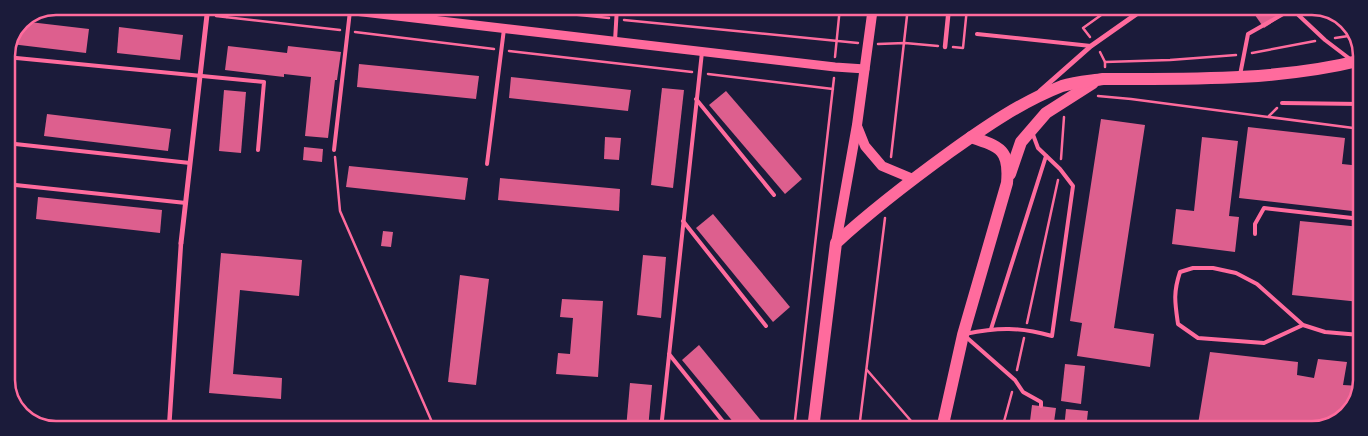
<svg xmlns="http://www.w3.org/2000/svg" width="1368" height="436" font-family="'Source Serif 4',serif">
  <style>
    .building { fill: #dd5f8e }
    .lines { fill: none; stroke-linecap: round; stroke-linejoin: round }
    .path { stroke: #ff6b9d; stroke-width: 2.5 }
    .service { stroke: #ff6b9d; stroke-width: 4 }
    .pedestrian { stroke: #ff6b9d; stroke-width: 4.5 }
    .minor { stroke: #ff6b9d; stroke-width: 5 }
    .tertiary { stroke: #ff6b9d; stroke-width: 9 }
    .secondary { stroke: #ff6b9d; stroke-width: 10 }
    .primary { stroke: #ff6b9d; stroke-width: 12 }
    .rim { fill: none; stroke: #ff6b9d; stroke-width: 2.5 }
  </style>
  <rect width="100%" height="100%" fill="#1b1b3a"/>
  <g class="building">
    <polygon points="774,7 832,7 831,13 774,9"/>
    <polygon points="1250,8 1273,8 1279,18 1264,28"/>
    <polygon points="21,21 89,29 86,53 11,44"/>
    <polygon points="119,27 183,35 180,60 117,53"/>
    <polygon points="228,46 287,53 288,46 341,52 337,80 335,80 328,138 305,136 311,77 284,74 284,77 225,70"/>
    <polygon points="359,64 479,76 476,99 357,87"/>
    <polygon points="511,77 631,90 628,111 509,98"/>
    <polygon points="662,88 684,90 673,188 651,185"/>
    <polygon points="224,90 246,92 241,153 219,151"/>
    <polygon points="726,91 802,179 785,194 709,105"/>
    <polygon points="47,114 171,129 168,151 44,136"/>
    <polygon points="1101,119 1145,125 1114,328 1154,334 1150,367 1077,356 1082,323 1070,321"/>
    <polygon points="1248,127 1345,138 1342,164 1361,166 1361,212 1239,198"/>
    <polygon points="605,137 621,138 619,160 604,159"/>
    <polygon points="1202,137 1238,141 1229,216 1239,217 1235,252 1172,244 1176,209 1194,211"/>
    <polygon points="304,147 323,149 322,162 303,160"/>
    <polygon points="349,166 468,178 465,200 346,187"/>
    <polygon points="500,178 620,189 619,211 498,200"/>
    <polygon points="38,197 162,210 160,233 36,219"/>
    <polygon points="713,214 790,307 773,322 696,228"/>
    <polygon points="1300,221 1361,227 1360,302 1292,295"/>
    <polygon points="383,231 393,232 391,247 381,246"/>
    <polygon points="221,253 302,260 299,296 240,290 233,374 282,378 281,399 209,393"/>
    <polygon points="643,255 666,257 661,318 637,315"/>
    <polygon points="460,275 489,279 476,385 448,382"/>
    <polygon points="562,299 603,301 598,377 556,374 558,353 570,354 573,318 560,317"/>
    <polygon points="699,345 768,429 739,429 682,360"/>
    <polygon points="1210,352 1298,362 1297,375 1314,378 1318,359 1347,362 1343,385 1360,386 1360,393 1343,419 1313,430 1197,430"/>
    <polygon points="1065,364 1085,366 1081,404 1061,401"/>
    <polygon points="630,383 652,385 648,429 626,429"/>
    <polygon points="1032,405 1056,408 1053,429 1029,429"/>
    <polygon points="1066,409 1088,411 1086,429 1064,429"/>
  </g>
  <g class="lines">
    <g class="path">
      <polyline points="121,6 198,14"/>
      <polyline points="500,7 609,18"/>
      <polyline points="1058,8 1104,11"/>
      <polyline points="216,16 340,30"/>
      <polyline points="227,17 228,6"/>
      <polyline points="624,20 858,43"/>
      <polyline points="355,32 494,49"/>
      <polyline points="1090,37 1083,28 1111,8"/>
      <polyline points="1335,38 1355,35"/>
      <polyline points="878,44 905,43 938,46"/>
      <polyline points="953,47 963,48 967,8"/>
      <polyline points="509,51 692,72"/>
      <polyline points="1100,52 1105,62"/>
      <polyline points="1252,53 1315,41"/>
      <polyline points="835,57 840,7"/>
      <polyline points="1105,67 1105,62 1170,60 1236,55"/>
      <polyline points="708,74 833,89"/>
      <polyline points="1098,96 1131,99 1361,129"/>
      <polyline points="1269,116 1277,108"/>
      <polyline points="335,157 340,211 435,429"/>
      <polyline points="891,157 908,7"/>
      <polyline points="1061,159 1064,117"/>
      <polyline points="1027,323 1058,180"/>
      <polyline points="867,370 918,429"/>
      <polyline points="1017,370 1024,338"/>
      <polyline points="128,428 160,426"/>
      <polyline points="794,429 834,78"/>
      <polyline points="859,429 885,218"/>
      <polyline points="1002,429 1012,392"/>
    </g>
    <g class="service">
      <polyline points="977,34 1091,46"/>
      <polyline points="615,41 617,7"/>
      <polyline points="6,57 264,82 258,150"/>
      <polyline points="1240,75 1248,34 1292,9 1325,40 1350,59"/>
      <polyline points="696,99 774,195"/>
      <polyline points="1282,103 1361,104"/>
      <polyline points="6,143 190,163"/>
      <polyline points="334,150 350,11"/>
      <polyline points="487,164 504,29"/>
      <polyline points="6,184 186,203"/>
      <polyline points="683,221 766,326"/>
      <polyline points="1255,234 1255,224 1264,208 1361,219"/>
      <path d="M 1303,325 L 1264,343 L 1198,338 L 1178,324 C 1175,303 1173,293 1180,272 L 1193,268 L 1213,268 L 1236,273 L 1257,284 L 1303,325 L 1325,332 L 1360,335"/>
      <polyline points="991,329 1046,156"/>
      <path d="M 965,334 C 999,327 1019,327 1052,336 L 1073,186 L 1060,169 L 1038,148 L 1032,132"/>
      <polyline points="965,336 1015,380 1023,392 1041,402 1041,406"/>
      <polyline points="669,354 729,429"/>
      <polyline points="661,429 702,52"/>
    </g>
    <g class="pedestrian">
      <polyline points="945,47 949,7"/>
      <polyline points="169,428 181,243"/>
    </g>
    <g class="minor">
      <polyline points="1040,91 1091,46 1145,8"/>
      <polyline points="181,243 208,6"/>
    </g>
    <polyline class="tertiary" points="320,7 835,67 865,69"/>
    <g class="secondary">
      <polyline points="857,126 865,146 882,166 913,179"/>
      <polyline points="836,243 857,125 873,7"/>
    </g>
    <g class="primary">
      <polyline points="1010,174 1021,142 1046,113 1093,83"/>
      <path d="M 813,429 L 836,243 C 872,210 910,181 950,152 C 985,127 1021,102 1062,86 C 1075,82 1090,81 1103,79 C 1190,79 1278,81 1362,60"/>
      <path d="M 942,429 L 963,335 L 1007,183 C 1010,150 1001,147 971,137"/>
    </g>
  </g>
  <path d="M0 0H1368V436H0ZM56 15H1312A41 41 0 0 1 1353 56V380A41 41 0 0 1 1312 421H56A41 41 0 0 1 15 380V56A41 41 0 0 1 56 15Z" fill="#1b1b3a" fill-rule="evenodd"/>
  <path class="rim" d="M56 15H1312A41 41 0 0 1 1353 56V380A41 41 0 0 1 1312 421H56A41 41 0 0 1 15 380V56A41 41 0 0 1 56 15Z"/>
</svg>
